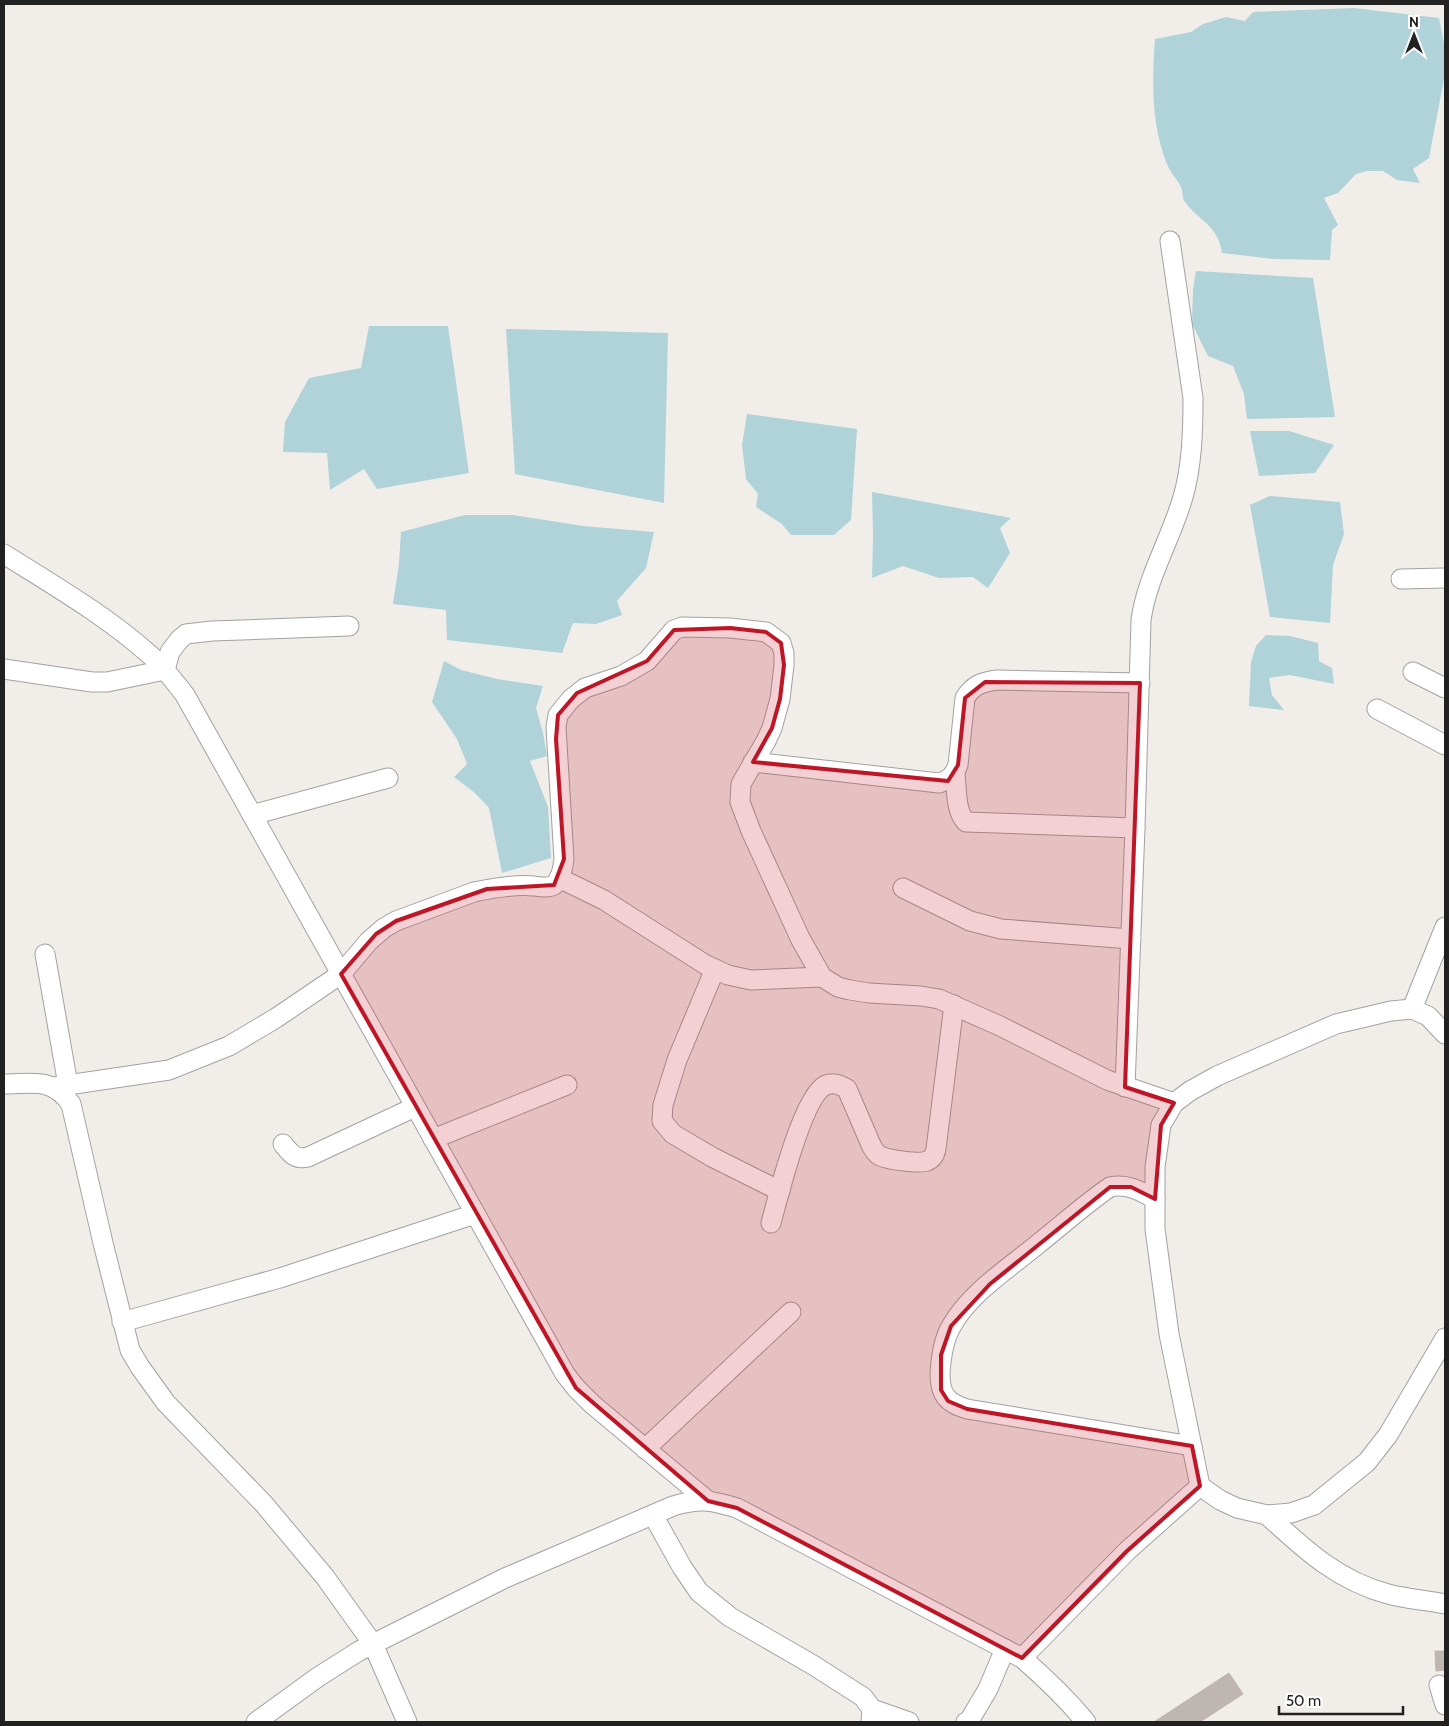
<svg xmlns="http://www.w3.org/2000/svg" width="1449" height="1726" font-family="Cabin,sans-serif">
  <style>
    .water { fill: #afd3d9 }
    .building { fill: #beb6b2; stroke: #c1b4ad }
    .lines { fill: none; stroke-linecap: round; stroke-linejoin: round }
    .minor-casing { stroke: #a2a2a2; stroke-width: 21 }
    .minor { stroke: #fff; stroke-width: 19 }
    .marked { fill: #bd1626; fill-opacity: 0.2; stroke: #bd1626; stroke-width: 4; stroke-linejoin: round }
  </style>
  <rect width="100%" height="100%" fill="#f1ede9"/>
  <g class="water">
    <path d="M 1354,8 L 1439,18 L 1444,44 L 1444,79 L 1429,158 L 1413,169 L 1420,183 L 1397,180 L 1383,171 L 1367,171 L 1356,174 L 1338,193 L 1324,198 L 1338,225 L 1332,230 L 1330,260 L 1274,259 L 1222,253 C 1218,225 1200,222 1185,202 C 1182,198 1183,192 1181,187 C 1177,179 1170,172 1167,164 C 1151,125 1152,80 1155,39 L 1191,32 L 1203,24 L 1226,17 L 1245,21 L 1253,12 Z"/>
    <polygon points="1196,271 1313,278 1335,417 1247,419 1244,394 1233,366 1208,356 1192,324 1193,289"/>
    <polygon points="369,326 448,326 469,473 377,489 364,469 330,490 327,453 283,452 285,422 309,378 361,368"/>
    <polygon points="506,329 668,333 664,503 515,474"/>
    <polygon points="747,414 857,429 851,520 834,535 791,535 782,524 756,507 758,494 746,479 742,445"/>
    <polygon points="1250,431 1289,431 1334,445 1315,473 1259,476"/>
    <polygon points="872,492 1011,518 1000,528 1010,553 988,588 973,577 939,578 903,566 872,578 873,537"/>
    <polygon points="1270,496 1340,502 1344,534 1333,565 1330,623 1270,617 1250,505"/>
    <polygon points="465,515 513,515 583,526 654,532 646,568 617,601 622,615 596,624 573,623 562,653 447,640 446,610 393,604 399,563 401,532"/>
    <polygon points="1266,635 1290,636 1318,643 1319,661 1332,668 1334,684 1290,675 1269,678 1272,695 1284,710 1249,706 1251,662 1256,646"/>
    <polygon points="444,661 461,670 497,679 543,686 536,708 543,733 547,756 530,761 548,807 551,858 502,873 489,808 475,793 454,777 467,764 457,739 432,702"/>
  </g>
  <g class="building">
    <polygon points="1435,1651 1445,1651 1445,1670 1436,1671"/>
    <polygon points="1229,1673 1243,1694 1200,1722 1154,1722"/>
  </g>
  <g class="lines">
    <defs>
      <g id="minor">
        <path d="M 4,554 C 53,585 105,615 149,654 C 163,666 174,681 185,695 L 565,1374 L 576,1388 L 592,1404 L 708,1501"/>
        <polyline points="1401,579 1445,578"/>
        <polyline points="4,669 92,682 107,682 165,670 170,652 179,640 186,634 212,631 349,626"/>
        <polyline points="1413,672 1445,688"/>
        <polyline points="1377,709 1445,745"/>
        <path d="M 753,762 L 939,783 C 950,780 954,775 958,765 L 965,698 C 973,685 982,682 997,680 L 1140,683"/>
        <path d="M 955,774 C 957,788 955,811 966,822 L 1135,828"/>
        <polyline points="252,815 388,778"/>
        <polyline points="559,878 604,900 706,965 728,975 751,980 822,977"/>
        <polyline points="903,888 970,921 1001,929 1131,939"/>
        <polyline points="45,954 68,1085"/>
        <polyline points="715,969 677,1060 663,1105 662,1121 673,1134 712,1157 780,1191"/>
        <polyline points="1412,1009 1445,927"/>
        <path d="M 4,1084 C 33,1084 52,1077 71,1104 L 103,1243 L 130,1350 L 140,1367 L 166,1403 L 263,1503 L 325,1577 L 373,1644 L 407,1722"/>
        <path d="M 54,1087 L 169,1070 L 229,1046 L 276,1018 L 341,974 L 369,941 L 384,928 L 396,921 L 474,892 C 493,888 515,884 534,886 C 540,887 549,888 554,885 C 561,880 563,867 564,859 L 556,727 L 558,715 L 571,699 L 585,688 L 621,676 L 647,661 L 674,630 L 682,627 L 730,628 L 766,632 L 781,643 L 784,653 L 784,665 L 780,699 L 772,728 L 766,741 L 741,784 L 740,802 L 751,831 L 800,938 L 822,977 L 838,987 L 850,990 L 869,993 L 921,996 L 939,999 L 1000,1026 L 1107,1080 L 1174,1103"/>
        <path d="M 1125,1087 L 1135,828 L 1141,620 C 1147,577 1171,539 1183,497 C 1192,466 1193,431 1193,398 L 1170,241"/>
        <polyline points="433,1139 567,1085"/>
        <path d="M 283,1144 C 291,1154 295,1160 308,1157 L 415,1107"/>
        <path d="M 1155,1199 C 1140,1191 1127,1183 1110,1187 C 1085,1204 1062,1225 1038,1244 C 1009,1268 970,1293 952,1325 C 943,1340 941,1357 940,1374 C 940,1395 947,1403 967,1409 L 1192,1446"/>
        <path d="M 771,1223 C 778,1197 803,1095 826,1085 C 833,1082 841,1085 847,1089 L 872,1147 C 875,1151 876,1154 880,1156 C 889,1160 919,1164 927,1161 C 933,1159 935,1154 936,1149 L 954,1005"/>
        <polyline points="122,1322 280,1278 475,1214"/>
        <polyline points="645,1449 791,1312"/>
        <polyline points="1200,1486 1220,1500 1237,1508 1267,1515 1291,1513 1314,1505 1367,1462 1388,1435 1445,1338"/>
        <polyline points="653,1515 682,1567 699,1592 730,1617 813,1665 863,1697 872,1709 871,1722"/>
        <path d="M 1267,1515 C 1304,1549 1338,1581 1388,1594 C 1406,1599 1426,1600 1445,1604"/>
        <polyline points="1022,1658 1127,1551 1200,1486 1169,1334 1155,1229 1155,1167 1161,1125 1174,1103 1190,1091 1217,1076 1336,1024 1391,1011 1412,1009 1428,1016 1445,1034"/>
        <polyline points="1439,1685 1445,1705"/>
        <polyline points="872,1709 909,1722"/>
        <path d="M 256,1722 L 318,1677 L 359,1651 L 505,1578 L 673,1506 C 699,1498 711,1500 737,1508 L 1022,1658 C 1045,1678 1066,1698 1086,1722"/>
        <polyline points="966,1722 969,1721 988,1689 1005,1649"/>
      </g>
    </defs>
    <use href="#minor" class="minor-casing"/>
    <use href="#minor" class="minor"/>
  </g>
  <path class="marked" d="M 730,628 L 766,632 L 781,643 L 784,665 L 780,699 L 772,728 L 753,762 L 948,781 L 958,765 L 965,698 L 985,682 L 1140,683 L 1125,1087 L 1174,1103 L 1161,1125 L 1155,1199 L 1131,1187 L 1110,1187 L 990,1284 L 951,1326 L 941,1355 L 941,1390 L 948,1401 L 967,1409 L 1192,1446 L 1200,1486 L 1127,1551 L 1022,1658 L 737,1508 L 708,1501 L 576,1388 L 341,974 L 376,934 L 396,921 L 487,889 L 554,885 L 564,859 L 556,739 L 558,715 L 577,693 L 647,661 L 674,630 Z"/>
  <rect width="1449" height="1726" fill="none" stroke="#212121" stroke-width="10"/>
  <g transform="translate(1414 35)" stroke="#ffffff" stroke-width="4" paint-order="stroke">
  <path d="M0-4L9 19L0 12L-9 19Z" fill="#212121"/>
  <text y="-8" font-size="14" font-weight="bold" text-anchor="middle" fill="#212121">N</text>
  </g>
  <path d="M1279 1706v8h124v-8" fill="none" stroke="#212121" stroke-width="2.5"/>
  <text x="1286" y="1706" font-size="15" fill="#212121" stroke="#ffffff" stroke-width="4" paint-order="stroke">50 m</text>
</svg>
